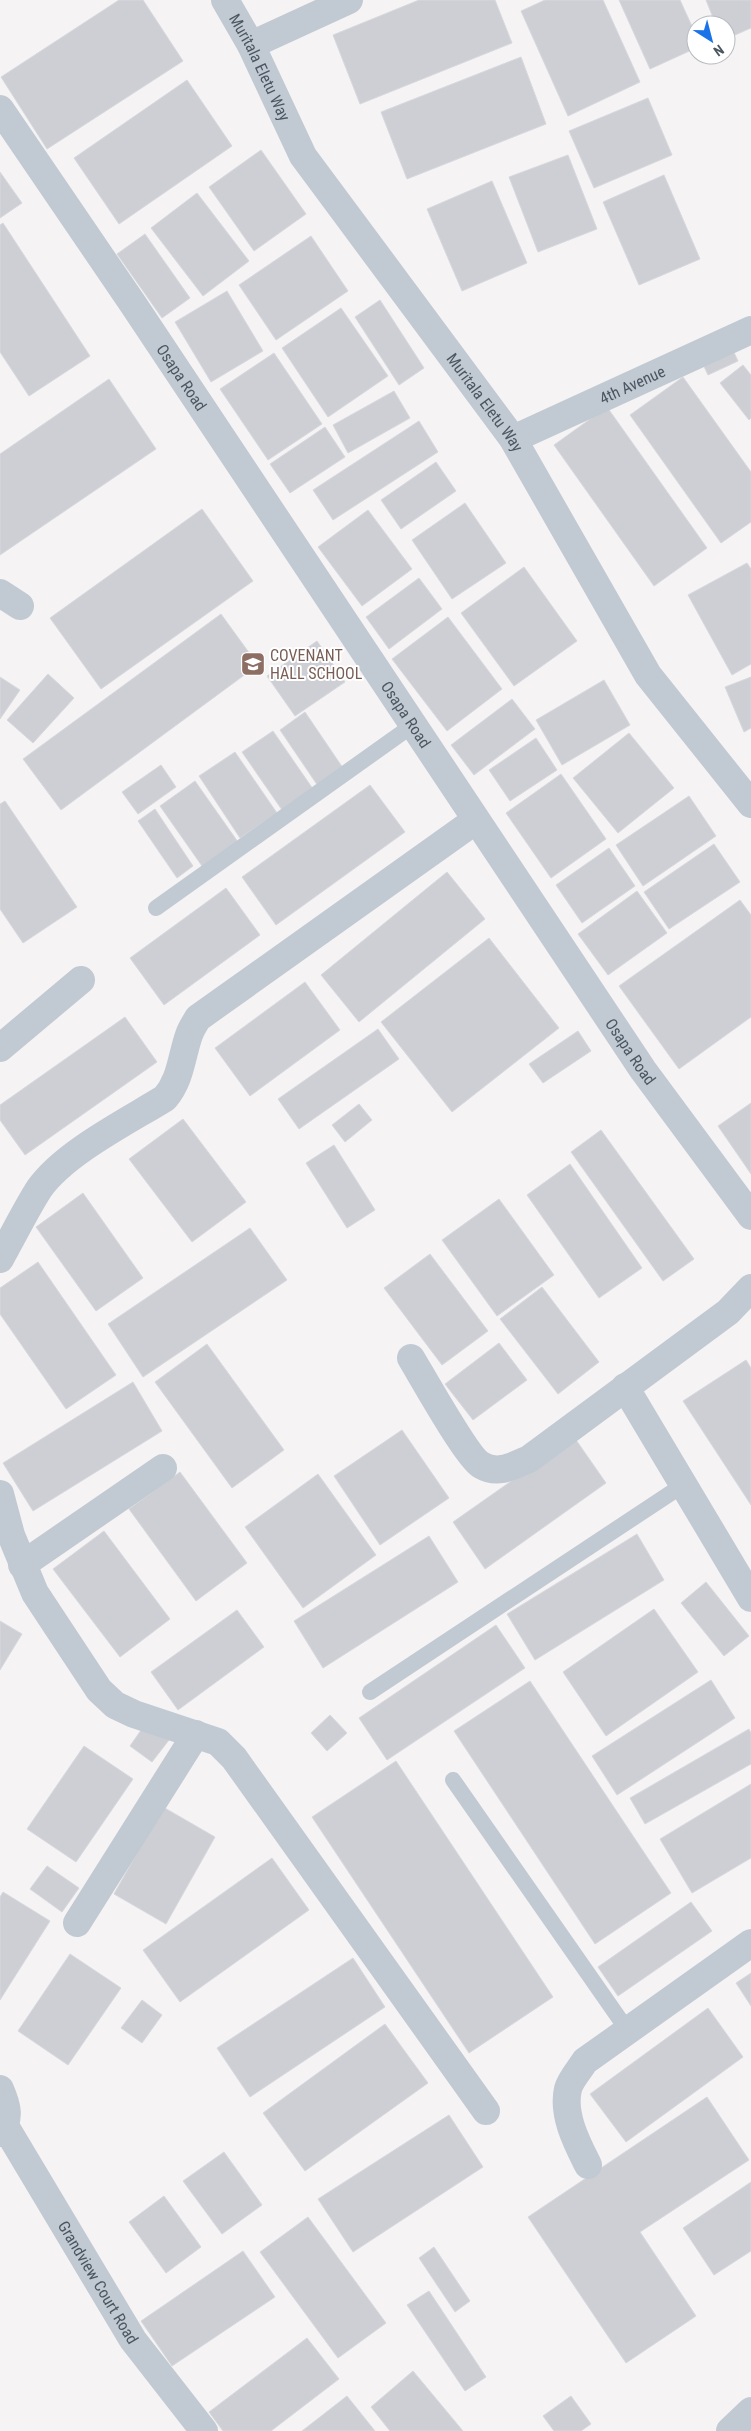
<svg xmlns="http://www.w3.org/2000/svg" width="751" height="2431" font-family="'Roboto Condensed',sans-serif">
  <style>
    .building { fill: #cdcfd5; stroke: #d7d9de }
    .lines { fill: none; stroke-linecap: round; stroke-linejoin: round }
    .service { stroke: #c1cad2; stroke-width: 16 }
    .minor { stroke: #c1cad2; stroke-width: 28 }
    .labels { text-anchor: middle; stroke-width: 4; stroke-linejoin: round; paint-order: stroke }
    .street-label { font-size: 16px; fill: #4a5661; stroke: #fff }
    .education-label { font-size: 16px; fill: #785e54; stroke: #fff; text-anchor: start }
  </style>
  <rect width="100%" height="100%" fill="#f5f3f3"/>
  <g class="building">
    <polygon points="119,0 143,0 183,61 47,149 1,77"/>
    <polygon points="419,0 495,0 512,43 360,104 333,35"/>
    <polygon points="545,0 603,0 640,82 568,116 521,11"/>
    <polygon points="619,0 680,0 696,35 696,48 650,69"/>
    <polygon points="706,0 751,0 751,28 726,39 726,25 716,25"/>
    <polygon points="521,57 546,124 407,179 381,112"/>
    <polygon points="187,80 232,146 119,224 74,158"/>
    <polygon points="648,98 672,155 594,188 569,131"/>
    <polygon points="261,150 306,214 254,251 209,187"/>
    <polygon points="568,155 597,229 538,252 509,177"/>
    <polygon points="0,172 22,203 0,218"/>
    <polygon points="664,175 700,259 639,285 603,202"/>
    <polygon points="492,181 527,263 462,291 427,209"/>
    <polygon points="197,193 249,261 203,296 151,228"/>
    <polygon points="3,223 90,356 29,396 0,352 0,225"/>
    <polygon points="145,234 190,298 162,318 117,254"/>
    <polygon points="311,236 348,291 276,340 239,285"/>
    <polygon points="227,291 263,351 211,382 175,322"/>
    <polygon points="380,300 424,368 399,385 355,317"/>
    <polygon points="341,308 388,376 328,417 282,348"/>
    <polygon points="730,344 738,361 708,375 700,358"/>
    <polygon points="274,353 322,424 268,460 220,389"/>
    <polygon points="743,365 751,375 751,418 749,420 720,383"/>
    <polygon points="683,377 751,472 751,522 721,543 630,415"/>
    <polygon points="109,379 156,449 0,555 0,454"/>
    <polygon points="394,391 410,418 348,453 333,425"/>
    <polygon points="607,407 707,548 654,586 554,445"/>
    <polygon points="419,421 438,452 333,520 313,490"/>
    <polygon points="325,427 345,457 290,493 270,464"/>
    <polygon points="436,462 456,491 401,529 381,500"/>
    <polygon points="465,503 506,563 452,599 412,540"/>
    <polygon points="202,509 253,581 101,689 50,618"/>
    <polygon points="368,510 412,569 362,606 318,547"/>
    <polygon points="747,563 751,569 751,664 732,675 688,595"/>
    <polygon points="524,567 577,641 514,686 461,613"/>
    <polygon points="419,578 442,609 389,649 366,617"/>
    <polygon points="221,614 258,665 61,810 23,759"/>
    <polygon points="448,617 502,689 447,731 392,659"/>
    <polygon points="317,641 345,682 295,716 267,676"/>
    <polygon points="48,674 74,698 33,743 7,720"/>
    <polygon points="0,677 20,690 0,719"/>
    <polygon points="751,677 751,728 744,732 725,687"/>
    <polygon points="604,680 630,725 562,765 536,720"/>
    <polygon points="512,699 535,729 474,775 451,745"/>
    <polygon points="305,712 343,768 318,786 280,730"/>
    <polygon points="273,731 313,789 282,810 242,752"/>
    <polygon points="629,733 674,788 618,833 573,778"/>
    <polygon points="536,738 557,770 510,801 489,770"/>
    <polygon points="235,752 277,813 240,838 199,776"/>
    <polygon points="161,765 176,787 138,814 122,792"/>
    <polygon points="561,774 606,839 551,878 506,813"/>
    <polygon points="195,781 238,842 202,866 160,806"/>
    <polygon points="370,785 405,832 276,925 242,877"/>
    <polygon points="689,796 716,836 643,886 616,845"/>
    <polygon points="5,801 77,907 23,943 0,909 0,804"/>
    <polygon points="155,809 193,866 177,878 138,821"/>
    <polygon points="714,844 740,882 669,929 644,892"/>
    <polygon points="609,848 635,886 582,923 556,885"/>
    <polygon points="447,872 485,919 359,1022 321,975"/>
    <polygon points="226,888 260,935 164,1005 130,958"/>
    <polygon points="637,891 667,933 608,975 578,934"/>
    <polygon points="740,900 751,915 751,1017 679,1069 619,986"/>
    <polygon points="489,938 559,1028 452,1112 381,1022"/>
    <polygon points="305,982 340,1030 250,1096 215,1048"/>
    <polygon points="125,1017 157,1062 25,1155 0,1120 0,1105"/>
    <polygon points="378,1029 399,1059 299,1129 278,1099"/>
    <polygon points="578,1031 591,1051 543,1083 529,1064"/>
    <polygon points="751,1103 751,1174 718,1126"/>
    <polygon points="359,1104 372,1120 345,1142 332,1125"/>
    <polygon points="183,1119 246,1202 192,1242 129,1159"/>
    <polygon points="601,1130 694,1259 663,1281 571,1152"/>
    <polygon points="334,1145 375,1210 347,1228 306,1163"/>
    <polygon points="570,1164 642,1268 599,1298 527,1195"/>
    <polygon points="83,1193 143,1278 96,1311 36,1227"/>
    <polygon points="499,1199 554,1275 497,1316 442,1240"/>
    <polygon points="250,1228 287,1280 143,1377 108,1324"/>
    <polygon points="430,1254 488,1331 442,1365 384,1288"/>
    <polygon points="38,1262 116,1375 66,1409 0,1314 0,1288"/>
    <polygon points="542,1287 599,1362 558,1394 500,1319"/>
    <polygon points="499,1343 527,1380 473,1420 445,1384"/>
    <polygon points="207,1344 284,1450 232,1488 155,1382"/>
    <polygon points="746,1360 751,1368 751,1505 683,1401"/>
    <polygon points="133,1382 162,1431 33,1511 3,1463"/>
    <polygon points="402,1430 449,1498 380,1545 334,1476"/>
    <polygon points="574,1437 606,1483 485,1569 453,1522"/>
    <polygon points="180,1472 247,1563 196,1601 129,1509"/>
    <polygon points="318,1474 376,1555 303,1608 245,1527"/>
    <polygon points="104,1531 170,1619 120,1657 53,1569"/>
    <polygon points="637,1534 664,1580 535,1660 507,1614"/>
    <polygon points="429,1536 458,1582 323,1668 294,1621"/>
    <polygon points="706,1582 749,1636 724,1656 681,1603"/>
    <polygon points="654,1609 698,1672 606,1736 563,1672"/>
    <polygon points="237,1610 264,1647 178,1710 151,1672"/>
    <polygon points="0,1621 22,1634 0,1670"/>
    <polygon points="496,1625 525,1668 387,1760 359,1718"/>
    <polygon points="711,1680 735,1718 617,1795 592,1756"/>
    <polygon points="530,1681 671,1893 595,1944 454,1731"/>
    <polygon points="330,1715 347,1733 327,1751 311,1733"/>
    <polygon points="146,1723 169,1740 152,1762 130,1746"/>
    <polygon points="749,1729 751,1733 751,1764 645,1824 630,1798"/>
    <polygon points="84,1746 133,1779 76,1862 27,1829"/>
    <polygon points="396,1761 553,1997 469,2053 312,1817"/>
    <polygon points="751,1784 751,1858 692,1893 660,1839"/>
    <polygon points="163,1807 215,1837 166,1924 114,1894"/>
    <polygon points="272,1858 309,1910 180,2002 143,1950"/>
    <polygon points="47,1866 79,1888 62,1912 30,1889"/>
    <polygon points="3,1892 50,1921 0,2000 0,1897"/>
    <polygon points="691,1902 712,1931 618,1996 598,1967"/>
    <polygon points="70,1954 121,1988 68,2065 18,2031"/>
    <polygon points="353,1958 385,2007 250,2097 217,2048"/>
    <polygon points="751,1973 751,2006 736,1983"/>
    <polygon points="142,2000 162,2015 142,2043 121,2028"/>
    <polygon points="708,2008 743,2057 626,2142 590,2094"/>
    <polygon points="385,2024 428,2083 305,2171 263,2113"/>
    <polygon points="707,2097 749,2160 640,2232 696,2316 626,2363 528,2217"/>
    <polygon points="449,2115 483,2167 353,2252 318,2199"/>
    <polygon points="224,2152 262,2205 222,2234 183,2181"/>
    <polygon points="751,2182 751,2251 714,2275 683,2228"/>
    <polygon points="164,2196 201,2247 166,2273 129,2222"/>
    <polygon points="308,2217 386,2323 338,2358 260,2252"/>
    <polygon points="434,2247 470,2301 455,2312 419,2258"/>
    <polygon points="243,2251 275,2297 172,2366 141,2321"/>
    <polygon points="429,2291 486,2377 465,2391 407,2305"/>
    <polygon points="307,2338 339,2379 271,2431 223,2431 209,2412"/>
    <polygon points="413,2371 463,2431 390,2431 371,2407"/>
    <polygon points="347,2396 375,2431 302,2431"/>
    <polygon points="571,2396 591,2424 581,2431 554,2431 543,2416"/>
  </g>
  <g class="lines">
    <g class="service">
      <polyline points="156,908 413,725"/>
      <polyline points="370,1692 683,1485"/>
      <polyline points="453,1780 628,2031"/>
    </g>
    <g class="minor">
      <path id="s1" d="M 225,0 L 251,45 L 303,156 L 513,439 L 648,675 L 751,804"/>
      <polyline points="251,45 349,0"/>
      <path id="s2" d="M 0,109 L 133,304 L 643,1070 L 751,1216"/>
      <path id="s3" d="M 513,439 L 751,330"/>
      <polyline points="0,593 20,606"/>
      <polyline points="0,1048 81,980"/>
      <path d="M 0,1259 C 13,1236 25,1211 39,1189 C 64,1153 128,1121 165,1098 C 181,1079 181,1058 189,1035 C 191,1029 195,1023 198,1018 L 476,820"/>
      <path d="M 411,1358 C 422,1376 467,1457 481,1465 C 498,1475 513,1466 529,1459 L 728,1312 L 751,1288"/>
      <polyline points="625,1387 751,1598"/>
      <polyline points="0,1494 11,1535 35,1593 99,1690 115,1705 134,1714 218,1742 234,1758 486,2111"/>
      <polyline points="22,1565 163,1468"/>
      <polyline points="77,1923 196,1734"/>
      <path d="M 0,2089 C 7,2105 11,2118 0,2133"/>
      <path id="s4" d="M 5,2126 L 133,2340 L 204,2431"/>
      <path d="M 588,2165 C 577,2143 562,2115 568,2089 C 570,2080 580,2069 585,2061 L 751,1943"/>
      <polyline points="730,2431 751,2411"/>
    </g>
  </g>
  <defs>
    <symbol id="school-square" viewBox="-11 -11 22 22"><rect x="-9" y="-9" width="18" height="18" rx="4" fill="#8d6e63" stroke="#fff"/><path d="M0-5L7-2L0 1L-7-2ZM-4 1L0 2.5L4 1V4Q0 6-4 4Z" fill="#fff"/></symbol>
  </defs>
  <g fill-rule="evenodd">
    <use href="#school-square" x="239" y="650" width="28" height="28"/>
  </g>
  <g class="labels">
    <g class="street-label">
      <text dy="6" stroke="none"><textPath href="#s1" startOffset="76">Muritala Eletu Way</textPath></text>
      <text dy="6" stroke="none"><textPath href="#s2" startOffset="324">Osapa Road</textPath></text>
      <text dy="6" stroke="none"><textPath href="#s3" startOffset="131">4th Avenue</textPath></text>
      <text dy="6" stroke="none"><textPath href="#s1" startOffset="481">Muritala Eletu Way</textPath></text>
      <text dy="6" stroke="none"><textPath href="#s2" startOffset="729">Osapa Road</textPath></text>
      <text dy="6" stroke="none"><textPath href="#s2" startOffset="1134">Osapa Road</textPath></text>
      <text dy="6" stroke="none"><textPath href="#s4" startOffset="182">Grandview Court Road</textPath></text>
    </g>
    <g class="education-label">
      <text x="270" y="661">COVENANT<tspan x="270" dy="18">HALL SCHOOL</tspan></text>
    </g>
  </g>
  <g transform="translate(711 40) rotate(144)"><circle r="24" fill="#ffffff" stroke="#b7bbc0"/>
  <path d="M0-4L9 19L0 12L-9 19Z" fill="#1a73e8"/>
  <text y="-8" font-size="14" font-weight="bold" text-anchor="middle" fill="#4a5661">N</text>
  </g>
</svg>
